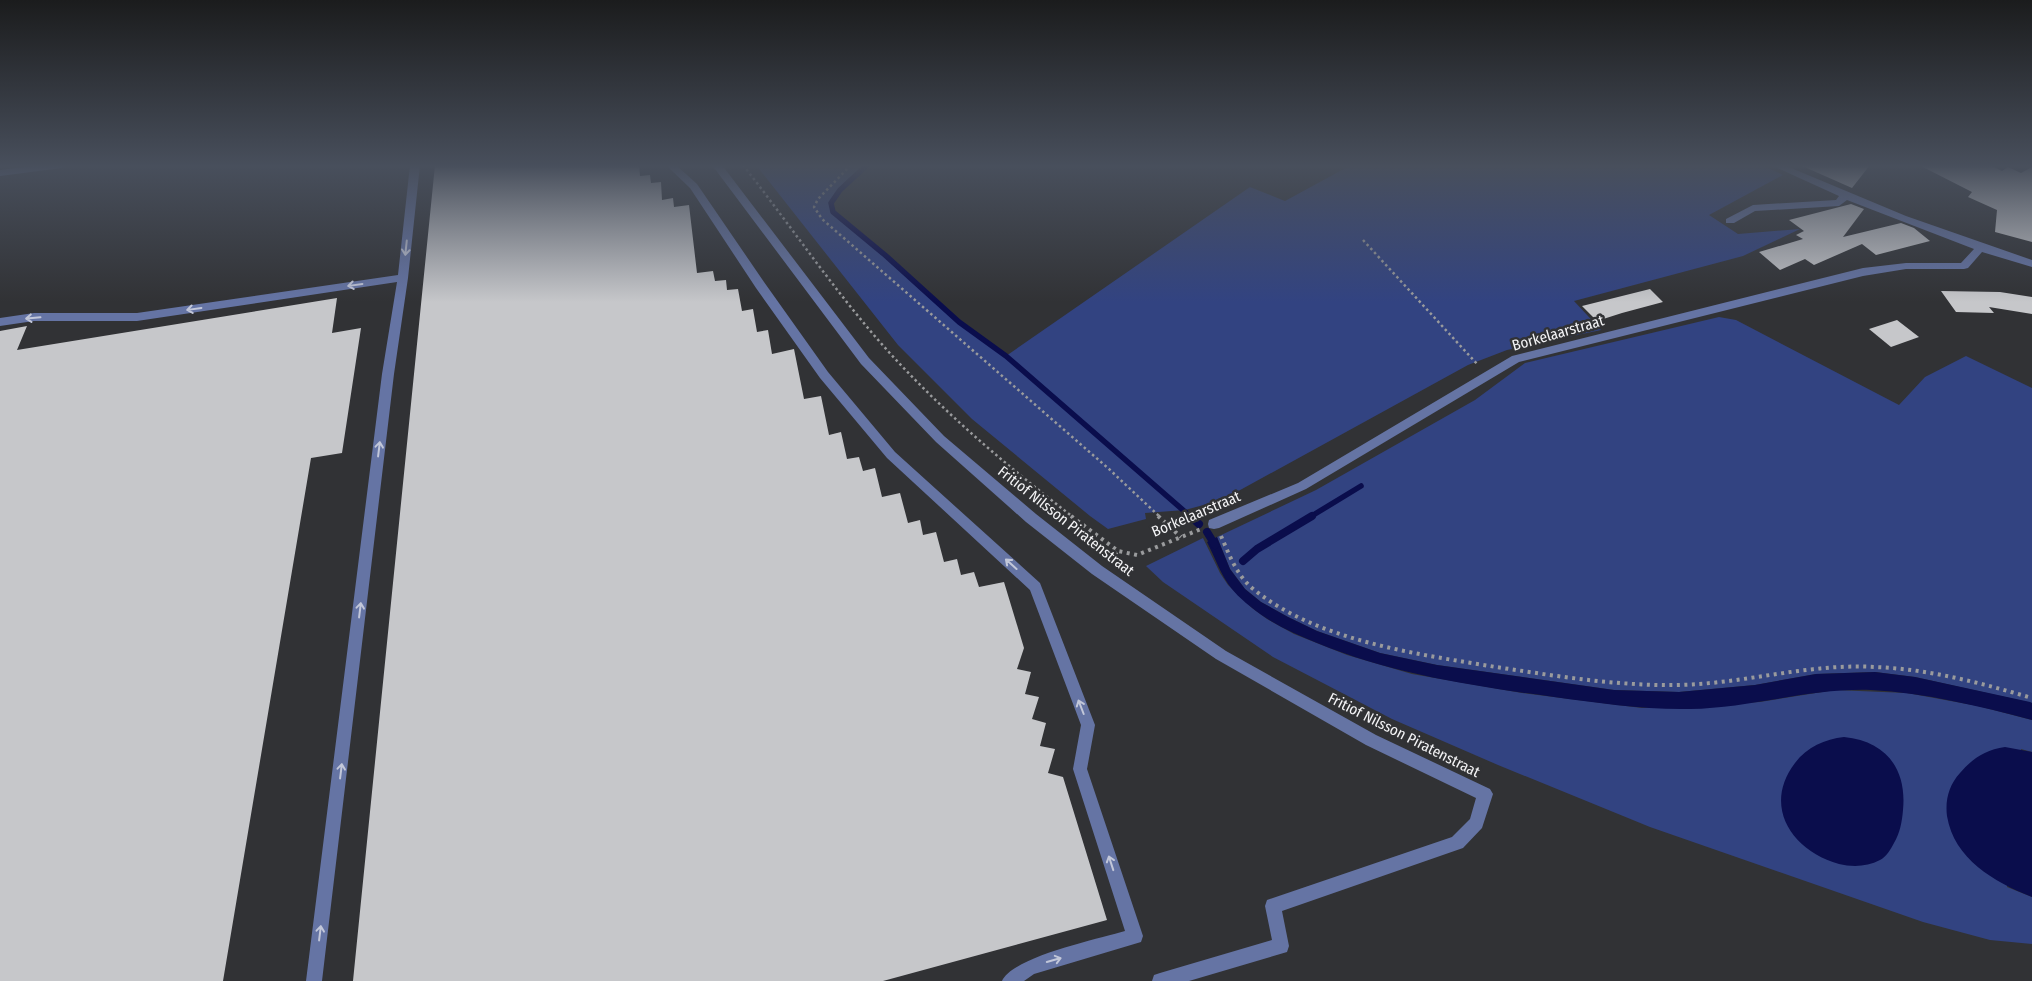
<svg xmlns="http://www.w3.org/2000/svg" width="2032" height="981" font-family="'Fira Sans Condensed',sans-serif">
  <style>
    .green { fill: #324381 }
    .water { fill: #0a0d4c }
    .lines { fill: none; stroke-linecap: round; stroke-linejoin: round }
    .stream-far1 { stroke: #0a0d4c; stroke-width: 5.5 }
    .stream { stroke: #0a0d4c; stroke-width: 8 }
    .building { fill: #c6c7ca }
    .path-far1 { stroke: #9a9b9d; stroke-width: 2.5; stroke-dasharray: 2.5 3; stroke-linecap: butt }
    .path { stroke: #9a9b9d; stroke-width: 4; stroke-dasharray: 3 4.5; stroke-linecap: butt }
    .minor { fill: #6574a4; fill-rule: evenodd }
    .oneway { stroke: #c2c7d9 }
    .labels { text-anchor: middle; stroke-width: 5; stroke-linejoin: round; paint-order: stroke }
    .street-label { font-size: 15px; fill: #f4f4f6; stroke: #313235 }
  </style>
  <rect width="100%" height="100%" fill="#313235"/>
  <g class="green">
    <path d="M 756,165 L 867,165 L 840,190 L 831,203 L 833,212 C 891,261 943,313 1006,356 L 1250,187 L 1285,201 L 1351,165 L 1762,165 L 1783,175 L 1709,215 L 1738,234 L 1800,229 L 1743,256 L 1574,301 L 1601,330 L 1507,350 L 1468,365 L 1222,500 L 1185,510 L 1145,513 L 1146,519 L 1108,529 L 1090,516 L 972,419 L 898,345 Z"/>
    <polygon points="1719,317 1736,320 1899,405 1925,377 1966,356 2032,388 2032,703 1915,677 1875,672 1816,674 1755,685 1679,692 1614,690 1437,665 1380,653 1317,631 1288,617 1261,602 1245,589 1230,569 1217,537 1316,490 1475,400 1525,363"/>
    <polygon points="1203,538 1220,573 1228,585 1252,608 1267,619 1294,634 1347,655 1412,674 1522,693 1642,708 1760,702 1835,690 1907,693 1978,706 2032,720 2032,752 2021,749 2007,887 2032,897 2032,944 1990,940 1923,922 1650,827 1498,765 1392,719 1273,657 1163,582 1146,566"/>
  </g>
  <g class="water">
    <path d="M 1217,537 L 1230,569 L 1245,589 L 1261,602 L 1288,617 L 1317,631 L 1380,653 L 1437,665 L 1614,690 L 1679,692 L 1755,685 L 1816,674 L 1875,672 L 1915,677 L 2030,702 L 2032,703 L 2032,720 C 1979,706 1926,693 1871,690 C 1810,688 1751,708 1690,709 C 1645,710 1599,703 1554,697 C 1473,686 1392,674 1317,643 C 1294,634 1270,623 1251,607 C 1223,585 1222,572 1207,542 Z"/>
    <path d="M 1844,737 C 1886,741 1907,769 1903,810 C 1902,822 1900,833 1894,843 C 1891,849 1886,857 1880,860 C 1867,867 1852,867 1839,864 C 1792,851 1762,806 1795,763 C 1807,747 1825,739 1844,737 Z"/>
    <path d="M 2005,747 L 2032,752 L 2032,897 C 1994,882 1954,859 1947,816 C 1945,800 1949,785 1960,773 C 1973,758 1985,750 2005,747 Z"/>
  </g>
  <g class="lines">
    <g class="stream-far1">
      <polyline points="867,165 840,190 831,203 833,212 885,255 959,322 1006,356 1191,517"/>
      <polyline points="1310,517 1361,486"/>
    </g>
    <g class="stream">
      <polyline points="1190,516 1199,524"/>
      <polyline points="1207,532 1215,545"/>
      <polyline points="1243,561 1257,549 1312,516"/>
    </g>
  </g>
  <g class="building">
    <polygon points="435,165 639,165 640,176 650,175 651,183 661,182 662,200 673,198 674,207 689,205 697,273 713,271 715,281 726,280 727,290 738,289 742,311 753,309 757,332 768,330 772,354 794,349 804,399 821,396 829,435 841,432 847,459 859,457 863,471 875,468 882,497 900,493 908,523 920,520 923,535 936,532 944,562 957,559 961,575 974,572 979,587 1004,582 1024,648 1017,669 1031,672 1025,694 1039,697 1032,719 1046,723 1040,746 1055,749 1048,773 1063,777 1107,920 883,981 353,981"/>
    <polygon points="1800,165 1870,165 1852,188"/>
    <polygon points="1919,165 1990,165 2002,171 2008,167 2021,173 2032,167 2032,242 1995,232 1997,210 1968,197 1972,192"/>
    <polygon points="1851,204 1864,209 1843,237 1901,223 1914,228 1930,241 1876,255 1862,244 1814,265 1805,259 1780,270 1759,252 1803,239 1796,235 1804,231 1789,220"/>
    <polygon points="1650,289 1663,302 1622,313 1597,321 1582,306"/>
    <polygon points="1941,291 2000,292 2032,297 2032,314 1989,307 1994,313 1956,312"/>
    <polygon points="337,298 332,333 361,328 342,453 311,458 223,981 0,981 0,331 27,326 17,350"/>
    <polygon points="1897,320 1919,337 1891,347 1869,329"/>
  </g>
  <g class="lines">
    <g class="path-far1">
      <path d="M 743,165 C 791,226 835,292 887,350 C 943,412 1007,466 1073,517"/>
      <polyline points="851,165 818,199 814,207 822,219 1109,469 1160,517"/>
      <polyline points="1363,240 1478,365"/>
    </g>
    <g class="path">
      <polyline points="1071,516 1118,551 1137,555 1201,529"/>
      <polyline points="1158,516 1181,537"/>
      <path d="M 1221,536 C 1229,554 1236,574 1252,588 C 1316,641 1417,654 1496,667 C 1556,676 1617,686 1677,685 C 1744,684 1808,663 1875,667 C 1929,669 1981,683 2032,698"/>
      <polyline points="1109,559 1118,551"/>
    </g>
    <g class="minor">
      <polygon points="41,165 67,165 62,168 0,176 0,170"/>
      <polygon points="410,165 420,165 408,278 394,374 322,981 306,981 382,374 397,282 137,321 34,321 0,326 0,318 34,313 137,313 398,275"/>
      <path d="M 666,165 L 676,165 L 697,184 L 764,282 L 828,372 L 895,452 L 1040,583 L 1095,725 L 1087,769 L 1143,936 L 1141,942 L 1034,974 L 1024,981 L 1002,981 C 1012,957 1098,939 1125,931 L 1073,769 L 1081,725 L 1030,590 L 887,458 L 820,378 L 756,288 L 690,188 Z"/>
      <polygon points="712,165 722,165 869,358 944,436 1036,514 1102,566 1226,651 1376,735 1490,789 1493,794 1482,828 1463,848 1282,911 1289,946 1287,952 1189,981 1152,981 1154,975 1160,973 1272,940 1265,906 1267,900 1452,837 1470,819 1476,798 1366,745 1216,659 1092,574 1026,522 936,442 861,364"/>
      <polygon points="1771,165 1784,165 1906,216 2032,260 2032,267 1982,252 1968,268 1964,269 1906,269 1863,276 1519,362 1306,489 1219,528 1214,529 1209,528 1208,524 1209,520 1298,483 1512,356 1863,268 1906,263 1961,263 1974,249 1847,200 1839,206 1755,211 1734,223 1726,223 1726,219 1753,205 1836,200 1839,196"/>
    </g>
  </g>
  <defs><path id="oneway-shaft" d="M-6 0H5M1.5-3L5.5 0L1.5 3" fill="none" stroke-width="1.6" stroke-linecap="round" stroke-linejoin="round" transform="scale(1.25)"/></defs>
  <g class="oneway">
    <use href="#oneway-shaft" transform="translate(406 248) rotate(96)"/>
    <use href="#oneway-shaft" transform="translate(355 285) rotate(172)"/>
    <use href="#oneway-shaft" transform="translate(194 309) rotate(172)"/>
    <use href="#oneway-shaft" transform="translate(33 318) rotate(175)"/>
    <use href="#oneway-shaft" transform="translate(379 449) rotate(-83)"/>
    <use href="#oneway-shaft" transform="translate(1011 564) rotate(-138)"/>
    <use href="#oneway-shaft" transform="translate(360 610) rotate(-83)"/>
    <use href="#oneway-shaft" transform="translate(1081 707) rotate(-111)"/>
    <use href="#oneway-shaft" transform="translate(341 771) rotate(-83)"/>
    <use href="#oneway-shaft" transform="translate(1111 863) rotate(-108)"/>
    <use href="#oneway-shaft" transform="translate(320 933) rotate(-83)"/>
    <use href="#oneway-shaft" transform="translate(1054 960) rotate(-16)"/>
  </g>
  <linearGradient id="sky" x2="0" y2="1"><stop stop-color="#1b1c1d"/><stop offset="0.55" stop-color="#484f5c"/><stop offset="1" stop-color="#484f5c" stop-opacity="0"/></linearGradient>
  <rect width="2032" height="302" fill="url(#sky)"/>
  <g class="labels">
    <g class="street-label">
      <text transform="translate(1558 333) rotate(-16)" y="5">Borkelaarstraat</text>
      <text transform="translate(1196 514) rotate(-23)" y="5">Borkelaarstraat</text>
      <text transform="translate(1066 521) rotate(38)" y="5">Fritiof Nilsson Piratenstraat</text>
      <text transform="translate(1404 735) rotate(27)" y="5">Fritiof Nilsson Piratenstraat</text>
    </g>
  </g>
</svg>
